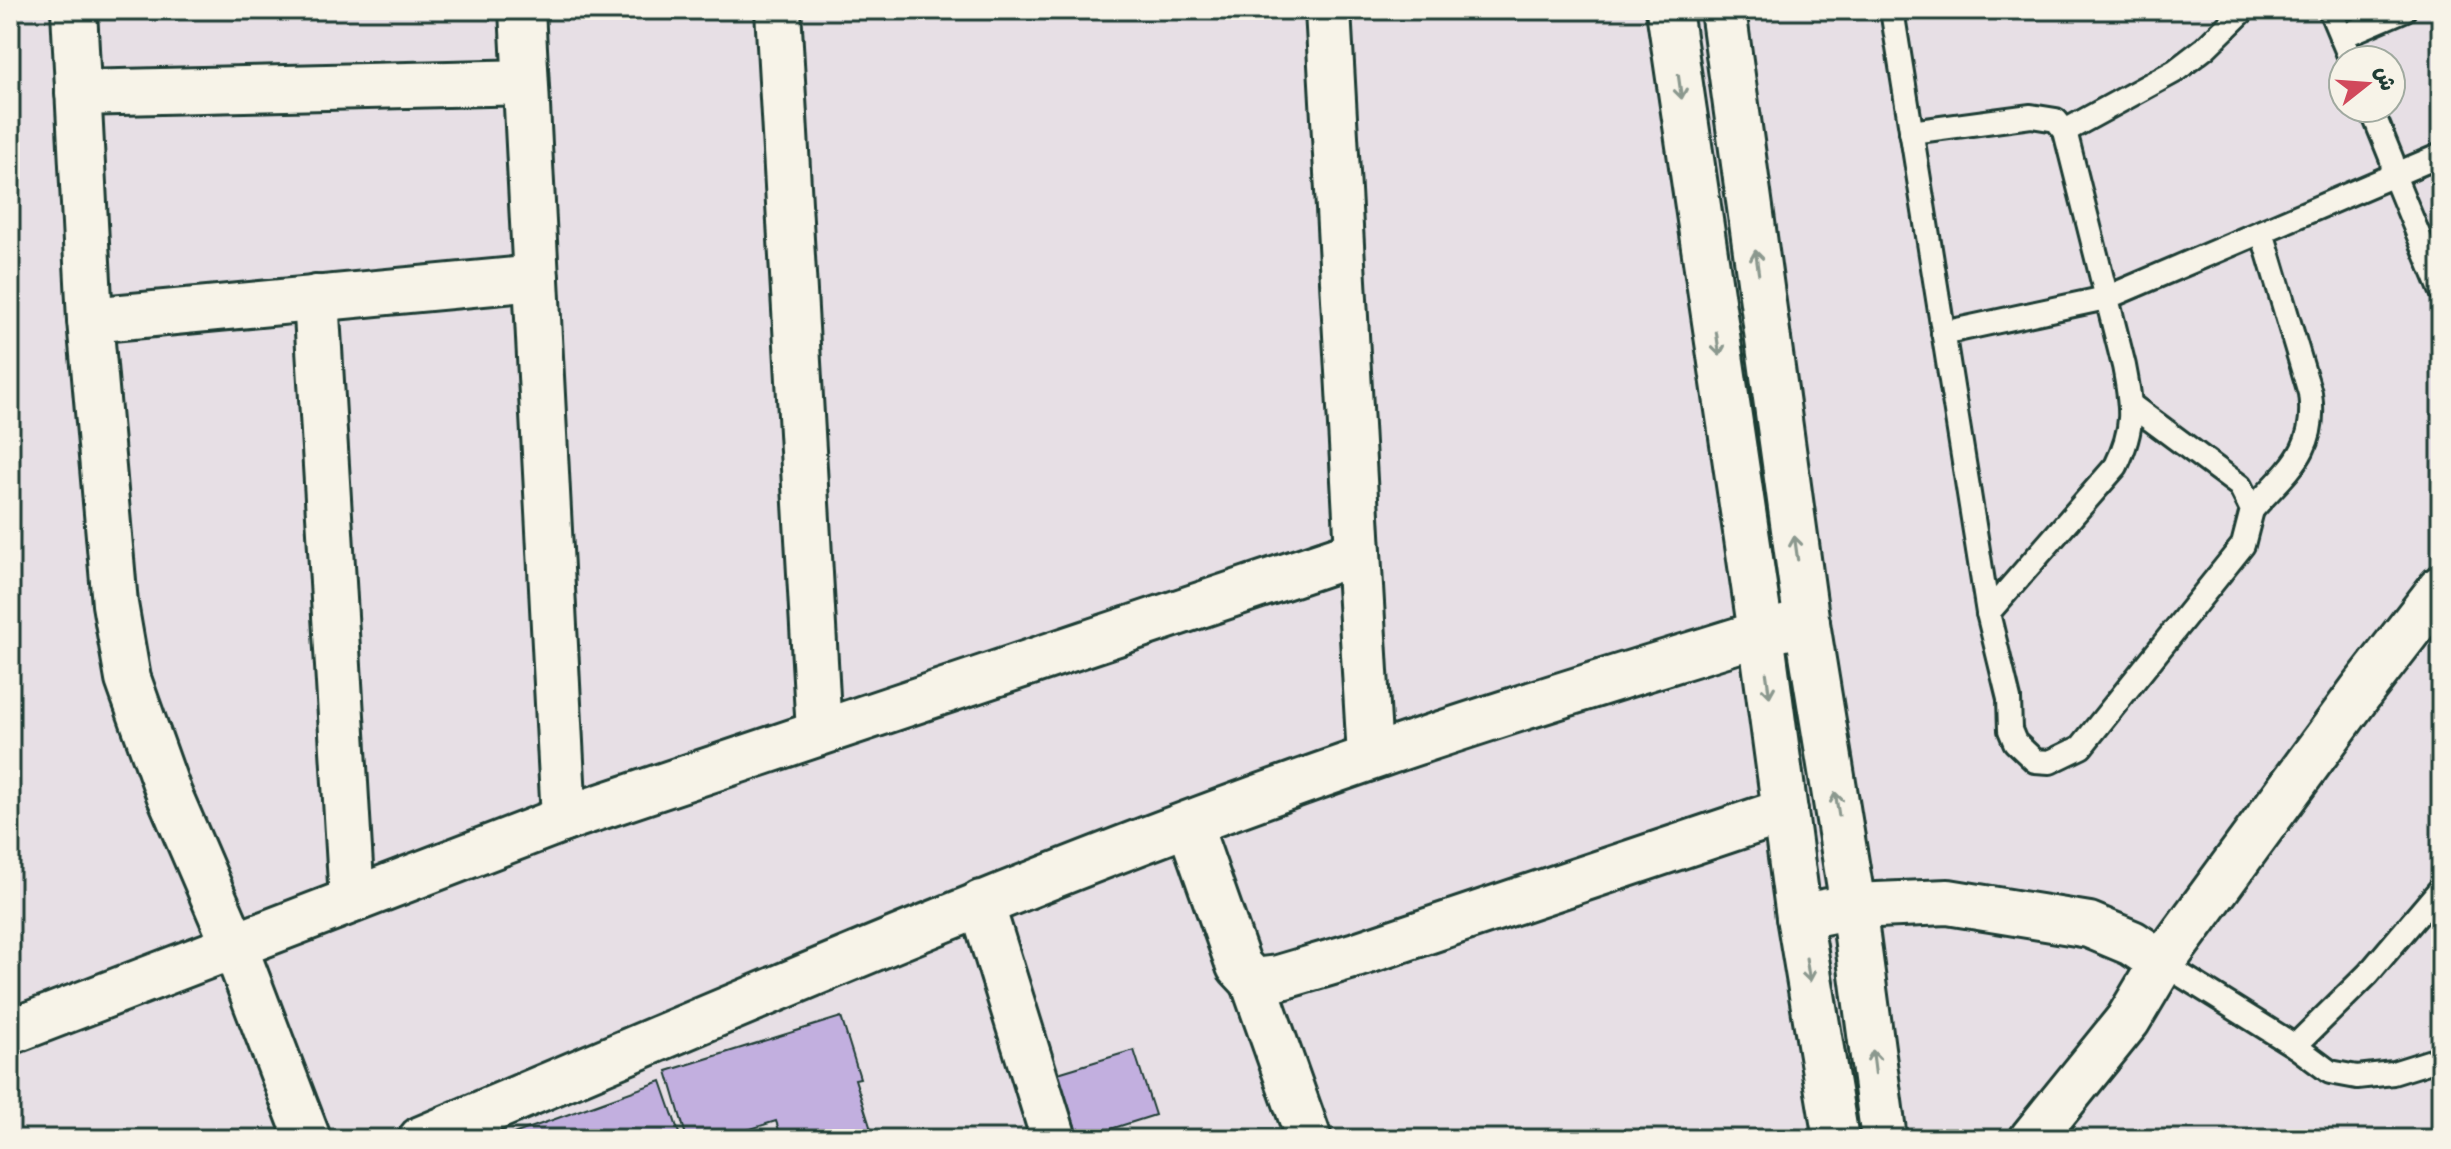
<svg xmlns="http://www.w3.org/2000/svg" width="2451" height="1149" font-family="'Architects Daughter','Playpen Sans Arabic',sans-serif">
  <style>
    .building { fill: #c2afdf; stroke: #1f3d34; stroke-width: 2 }
    .lines { fill: none; stroke-linecap: round; stroke-linejoin: round }
    .service-casing { stroke: #1f3d34; stroke-width: 28 }
    .minor-casing { stroke: #1f3d34; stroke-width: 50 }
    .secondary-casing { stroke: #1f3d34; stroke-width: 50 }
    .service { stroke: #f7f3e8; stroke-width: 22 }
    .minor { stroke: #f7f3e8; stroke-width: 44 }
    .secondary { stroke: #f7f3e8; stroke-width: 44 }
    .oneway { stroke: #8b988e }
  </style>
  <rect width="100%" height="100%" fill="#e7dfe5"/>
  <filter id="ink" filterUnits="userSpaceOnUse"><feTurbulence type="fractalNoise" baseFrequency=".0125" numOctaves="2"/><feDisplacementMap in="SourceGraphic" scale="16" xChannelSelector="R" yChannelSelector="G"/><feConvolveMatrix kernelMatrix="1 2 1 2 8 2 1 2 1" color-interpolation-filters="sRGB"/></filter>
  <g filter="url(#ink)">
    <g class="building">
      <polygon points="841,1017 860,1078 855,1079 874,1139 782,1139 776,1121 718,1139 687,1139 667,1071"/>
      <polygon points="1134,1050 1155,1115 1079,1139 1058,1073"/>
      <polygon points="661,1081 681,1139 505,1139 505,1137"/>
    </g>
    <g class="lines">
      <defs>
        <g id="service">
          <polyline points="1892,10 1988,613 2009,699 2010,730 2015,742 2035,761 2050,762 2081,747 2243,545 2252,510 2240,486 2131,405"/>
          <polyline points="2330,10 2351,60"/>
          <polyline points="2341,37 2404,10"/>
          <polyline points="2371,108 2392,160 2393,173 2441,290"/>
          <polyline points="2065,131 2175,71 2205,48 2244,10"/>
          <path d="M 1911,132 L 2031,116 L 2056,120 L 2065,131 L 2124,366 C 2132,408 2135,427 2116,466 L 1988,613"/>
          <polyline points="1943,333 2106,298 2441,155"/>
          <path d="M 2252,510 C 2287,470 2318,452 2310,393 L 2262,232"/>
          <polyline points="2162,963 2295,1046 2330,1072 2357,1077 2393,1073 2441,1058"/>
          <polyline points="2295,1046 2368,974 2441,888"/>
        </g>
        <g id="minor">
          <polyline points="74,10 90,320 115,604 128,679 169,794 234,945 308,1139"/>
          <polyline points="522,10 564,819"/>
          <polyline points="778,10 819,732"/>
          <polyline points="78,93 525,82"/>
          <polyline points="316,298 352,900"/>
          <polyline points="90,320 536,278"/>
          <polyline points="1358,552 1370,757"/>
          <polyline points="1189,824 1239,966 1253,981 1278,978 1356,955 1785,811"/>
          <polyline points="981,903 1054,1139"/>
          <polyline points="1799,917 1853,906 1948,902 2089,925 2132,943 2162,963"/>
          <polyline points="1253,981 1309,1139"/>
          <polyline points="10,1032 564,819 1358,552 1328,10"/>
          <path d="M 421,1139 C 735,1007 1047,869 1370,758 C 1499,713 1630,674 1761,633 L 1807,623"/>
          <polyline points="2032,1139 2128,1020 2162,963 2362,690 2441,588"/>
        </g>
        <g id="secondary">
          <polyline points="1669,10 1761,633 1799,917 1836,1139"/>
          <polyline points="1723,10 1806,617 1853,906 1884,1139"/>
        </g>
      </defs>
      <use href="#service" class="service-casing"/>
      <use href="#minor" class="minor-casing"/>
      <use href="#secondary" class="secondary-casing"/>
      <use href="#service" class="service"/>
      <use href="#minor" class="minor"/>
      <use href="#secondary" class="secondary"/>
    </g>
    <defs><path id="oneway-shaft" d="M-6 0H5M1.5-3L5.5 0L1.5 3" fill="none" stroke-width="1.6" stroke-linecap="round" stroke-linejoin="round" transform="scale(2)"/></defs>
    <g class="oneway">
      <use href="#oneway-shaft" transform="translate(1680 87) rotate(82)"/>
      <use href="#oneway-shaft" transform="translate(1757 262) rotate(-98)"/>
      <use href="#oneway-shaft" transform="translate(1718 344) rotate(82)"/>
      <use href="#oneway-shaft" transform="translate(1796 548) rotate(-98)"/>
      <use href="#oneway-shaft" transform="translate(1768 685) rotate(82)"/>
      <use href="#oneway-shaft" transform="translate(1837 804) rotate(-99)"/>
      <use href="#oneway-shaft" transform="translate(1808 970) rotate(81)"/>
      <use href="#oneway-shaft" transform="translate(1874 1062) rotate(-97)"/>
    </g>
  </g>
  <rect width="2451" height="1149" fill="none" stroke="#f7f3e8" stroke-width="40"/>
  <rect x="20" y="20" width="2411" height="1109" fill="none" stroke="#1f3d34" stroke-width="3" filter="url(#ink)"/>
  <g transform="translate(2367 84) rotate(73)"><circle r="38" fill="#f7f3e8" stroke="#a1aaa0" stroke-width="2"/>
  <path d="M0-6L14 30L0 20L-14 30Z" fill="#d1495b"/>
  <text y="-12" font-size="22" font-weight="bold" text-anchor="middle" fill="#1f3d34">ش</text>
  </g>
</svg>
